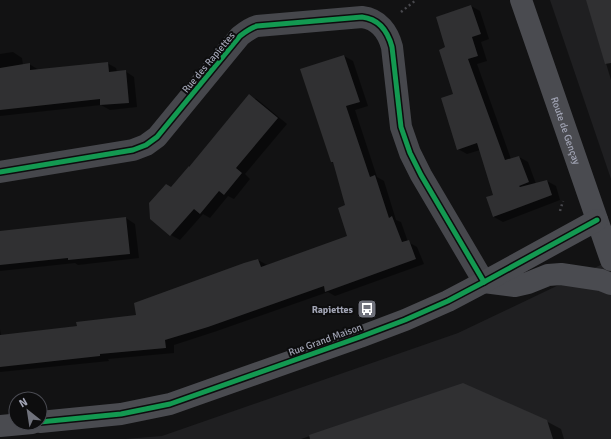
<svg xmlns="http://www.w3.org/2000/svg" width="611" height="439" font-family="Signika,sans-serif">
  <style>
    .built { fill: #1f1f21 }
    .shadow { fill: #0007 }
    .building { fill: #303032 }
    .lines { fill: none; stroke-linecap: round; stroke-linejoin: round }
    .path { stroke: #48484d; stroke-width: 2.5; stroke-dasharray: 2 3; stroke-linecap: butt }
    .street { stroke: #46474c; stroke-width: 22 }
    .secondary { stroke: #4a4b50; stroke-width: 22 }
    .cycleway-casing { stroke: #0d0d0e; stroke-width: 8 }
    .cycleway { stroke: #139951; stroke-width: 5 }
    .labels { text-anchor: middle; stroke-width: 4; stroke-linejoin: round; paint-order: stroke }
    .street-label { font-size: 10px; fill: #a2a5b5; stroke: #0d0d0e }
    .poi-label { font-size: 10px; font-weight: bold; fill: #a2a5b5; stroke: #0d0d0e; text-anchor: end }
  </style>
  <rect width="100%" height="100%" fill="#121213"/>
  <g class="built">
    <polygon points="550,0 611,0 611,179"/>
    <polygon points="611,260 611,439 125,439 162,436 458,333"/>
  </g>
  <g class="shadow">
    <polygon points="587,0 611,0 611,80"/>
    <polygon points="471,6 480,11 489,39 481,42 487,61 477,64 511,159 519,157 528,162 536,184 547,181 556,186 560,200 503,222 494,217 495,195 480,150 467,154 458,149 454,95 446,48"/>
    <polygon points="13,52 22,58 23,65 29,64 39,70 107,63 116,68 117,72 125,71 134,77 137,107 110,110 101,105 0,116 0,54"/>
    <polygon points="344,56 353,61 368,106 355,110 377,177 384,181 396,220 401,222 408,242 417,247 424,264 335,296 328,292 217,331 174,345 174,353 108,359 109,361 0,372 0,329 1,336 78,326 137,316 258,260 267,265 348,237 346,206 334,163 332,162"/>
    <polygon points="249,95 258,100 287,124 245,174 250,179 234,199 228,196 210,218 203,214 180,240 171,235 172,188"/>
    <polygon points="126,218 135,224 139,258 78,265 75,263 0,271 0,232"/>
    <polygon points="463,384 546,421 561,429 564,439 301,439"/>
  </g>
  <g class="building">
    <polygon points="586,0 611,0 611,63 605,64"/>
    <polygon points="471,5 481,34 472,37 478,56 468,59 505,160 519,156 529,182 519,186 520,187 547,180 552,195 493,217 486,197 493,195 477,143 457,150 441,98 453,94 439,50 445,47 436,17"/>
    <polygon points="344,55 360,102 346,106 370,177 375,175 389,218 392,216 402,242 409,240 416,259 325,292 324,286 208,327 165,340 166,348 100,354 100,356 0,367 0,335 77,326 76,322 136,315 134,303 244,263 258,259 261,267 347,236 338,208 345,205 333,162 331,162 300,69"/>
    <polygon points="108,62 109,72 126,70 129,103 100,105 100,99 0,110 0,68 30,63 30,70"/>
    <polygon points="249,94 278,118 236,168 242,173 224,195 219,191 200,214 194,209 170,236 150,219 149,203 166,184 171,187 189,166 189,167"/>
    <polygon points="126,217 130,254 68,260 68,258 0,265 0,231"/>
    <polygon points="463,383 547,420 553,439 310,439 309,435"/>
  </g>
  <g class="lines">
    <g class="path">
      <polyline points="401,12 416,0"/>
      <polyline points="560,211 563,201"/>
    </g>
    <path class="street" d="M 0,172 L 133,150 L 146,145 L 157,137 L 240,36 C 245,32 250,28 257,26 L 362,17 C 379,19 388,32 392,47 L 401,127 L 410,153 L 421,175 L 484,282"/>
    <g class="secondary">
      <path id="s1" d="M 521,0 L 611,260"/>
      <polyline points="484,282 515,286 528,283 548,275 561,274 601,280 611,284"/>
      <polyline points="40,422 121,414 170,404 360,337 405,320 448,301 484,282 597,220"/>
      <polyline points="0,426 32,423"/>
    </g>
    <defs>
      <g id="cycleway">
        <path d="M 0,172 L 133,150 L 146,145 L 157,137 L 240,36 C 245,32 250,28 257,26 L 362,17 C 379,19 388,32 392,47 L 401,127 L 410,153 L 421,175 L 484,282"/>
        <polyline points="40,422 121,414 170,404 360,337 405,320 448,301 484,282 597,220"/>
      </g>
    </defs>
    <use href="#cycleway" class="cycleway-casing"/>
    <use href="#cycleway" class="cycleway"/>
  </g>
  <defs>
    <symbol id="bus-square" viewBox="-11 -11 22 22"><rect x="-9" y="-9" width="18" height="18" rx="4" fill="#70727c" stroke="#0d0d0e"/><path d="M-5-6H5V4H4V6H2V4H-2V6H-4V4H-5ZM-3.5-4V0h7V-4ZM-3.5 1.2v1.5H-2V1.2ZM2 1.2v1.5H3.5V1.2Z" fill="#fff"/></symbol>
  </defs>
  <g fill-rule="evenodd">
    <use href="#bus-square" x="356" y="298" width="22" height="22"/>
  </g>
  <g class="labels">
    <g class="street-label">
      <text transform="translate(208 62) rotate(-50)" y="4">Rue des Rapiettes</text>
      <text dy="4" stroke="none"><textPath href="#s1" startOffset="138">Route de Gençay</textPath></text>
      <text transform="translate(325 339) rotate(-20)" y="4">Rue Grand Maison</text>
    </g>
    <g class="poi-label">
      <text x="353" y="313">Rapiettes</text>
    </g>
  </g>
  <g transform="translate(28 411) rotate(330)"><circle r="19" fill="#0d0d0e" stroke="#494a51"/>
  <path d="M0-3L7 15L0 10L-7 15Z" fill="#70727c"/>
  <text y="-6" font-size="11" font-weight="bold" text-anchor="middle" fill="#a2a5b5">N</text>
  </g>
</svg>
